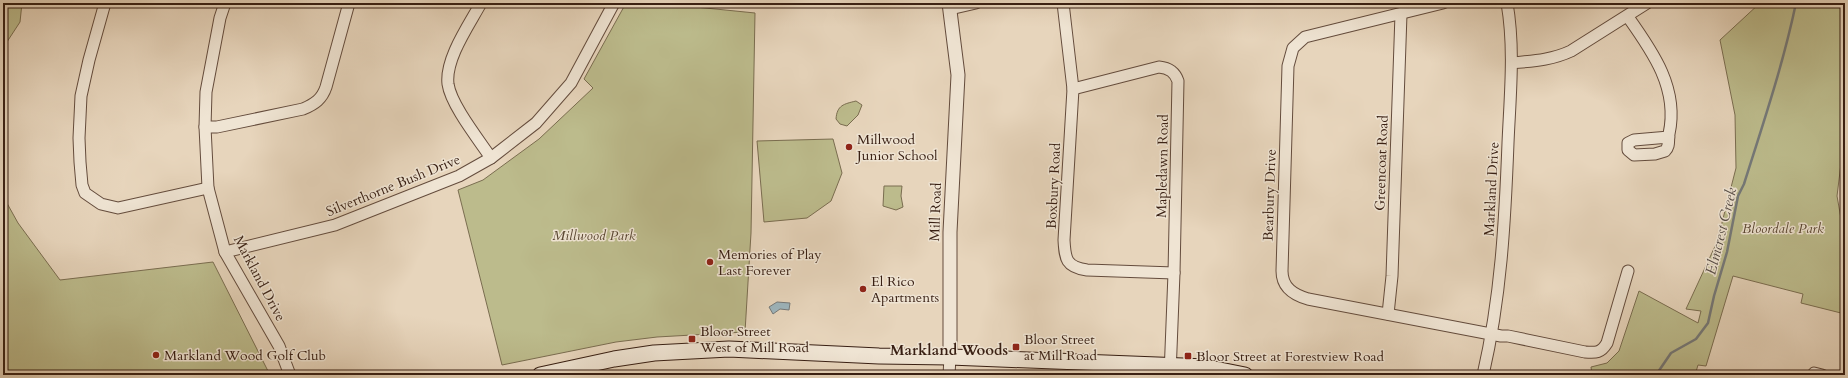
<svg xmlns="http://www.w3.org/2000/svg" width="1848" height="378" font-family="Cardo,serif">
  <style>
    .green { fill: #bcbb8c; stroke: #7a6d50 }
    .water { fill: #9db5bd; stroke: #757979 }
    .lines { fill: none; stroke-linecap: round; stroke-linejoin: round }
    .stream { stroke: #757979; stroke-width: 2.5 }
    .minor-casing { stroke: #644c3d; stroke-width: 13 }
    .tertiary-casing { stroke: #644c3d; stroke-width: 15 }
    .secondary-casing { stroke: #381f13; stroke-width: 17 }
    .minor { stroke: #efe4d3; stroke-width: 11 }
    .tertiary { stroke: #efe4d3; stroke-width: 13 }
    .secondary { stroke: #efe4d3; stroke-width: 15 }
    .poi-dot { fill: #8f2418; stroke: #efe4d3; stroke-width: 1.5 }
    .labels { text-anchor: middle; stroke-width: 3; stroke-linejoin: round; paint-order: stroke }
    .poi-label { font-size: 14px; fill: #381f13; stroke: #efe4d3; text-anchor: start }
    .street-label { font-size: 14px; fill: #381f13; stroke: #efe4d3 }
    .park-label { font-size: 14px; font-style: italic; fill: #594631; stroke: #efe4d3 }
    .water-label { font-size: 15px; font-style: italic; fill: #564c46; stroke: #efe4d3 }
    .neighbourhood-label { font-size: 15px; font-weight: bold; fill: #381f13; stroke: #efe4d3 }
  </style>
  <rect width="100%" height="100%" fill="#e7d5bc"/>
  <filter id="stains"><feTurbulence type="fractalNoise" baseFrequency=".005" numOctaves="4"/><feColorMatrix values="0 0 0 0 .2 0 0 0 0 .09 0 0 0 0 .02 0 0 0 .5 -.17"/></filter>
  <radialGradient id="worn" r=".72"><stop offset=".6" stop-color="#630" stop-opacity="0"/><stop offset="1" stop-color="#630" stop-opacity=".3"/></radialGradient>
  <g class="green">
    <polygon points="3,3 22,3 20,22 3,48"/>
    <polygon points="626,3 656,3 755,13 751,233 745,332 657,337 616,342 502,365 458,190 483,180 539,139 593,88 584,79"/>
    <polygon points="1760,3 1845,3 1845,131 1837,196 1845,241 1845,314 1801,303 1803,294 1733,276 1706,366 1698,365 1695,375 1592,375 1591,367 1607,363 1619,351 1639,291 1698,323 1701,311 1686,309 1717,242 1736,168 1735,115 1720,40"/>
    <path d="M 856,101 L 862,105 L 858,115 L 847,126 L 840,124 L 836,119 C 837,105 844,104 856,101 Z"/>
    <polygon points="833,139 842,173 831,201 807,218 764,222 757,141"/>
    <polygon points="884,186 902,186 901,196 903,207 896,210 883,206"/>
    <polygon points="3,196 18,223 60,280 213,262 270,375 3,375"/>
  </g>
  <polygon class="water" points="777,302 790,303 789,310 780,309 773,314 769,307"/>
  <g class="lines">
    <path class="stream" d="M 1656,375 L 1671,353 L 1696,339 L 1708,323 L 1714,296 L 1727,252 L 1738,196 L 1744,184 C 1763,124 1783,65 1796,3"/>
    <defs>
      <g id="minor">
        <polyline points="105,3 89,60 81,96 79,138 80,162 82,185 85,193 101,204 118,208 208,188"/>
        <polyline points="225,3 220,18 206,92 205,127 208,188 225,252 279,346 290,375"/>
        <path d="M 481,3 C 469,25 445,59 448,84 C 451,105 479,140 491,158"/>
        <path d="M 1063,3 L 1073,89 L 1064,240 C 1065,259 1066,267 1087,270 L 1174,273"/>
        <path d="M 1443,3 L 1305,37 L 1293,48 L 1288,66 L 1282,271 C 1282,288 1294,295 1308,299 L 1501,336 L 1508,336 L 1585,352 C 1596,353 1601,353 1607,343 L 1628,271"/>
        <polyline points="950,9 976,3"/>
        <path d="M 1628,17 C 1653,52 1679,89 1669,134 C 1668,141 1670,146 1665,151 L 1655,154 L 1634,155 L 1628,150 L 1628,143 L 1634,140 L 1669,137"/>
        <path d="M 1512,63 C 1532,61 1552,60 1571,51 L 1647,3"/>
        <path d="M 1073,89 L 1159,67 C 1169,68 1175,72 1178,81 L 1174,273 L 1170,375"/>
        <path d="M 205,127 L 217,127 L 303,109 C 315,104 322,99 326,87 L 349,3"/>
        <polyline points="225,252 335,225 459,176 491,158 536,123 571,83 614,3"/>
        <polyline points="1388,314 1392,276 1401,14"/>
        <polyline points="1814,373 1822,375"/>
        <polyline points="949,375 950,357"/>
        <path d="M 1483,375 C 1501,297 1505,222 1508,143 C 1510,96 1515,49 1507,3"/>
      </g>
      <polyline id="tertiary" points="949,3 958,75 950,232 950,357"/>
      <polyline id="secondary" points="540,375 614,359 654,353 729,349 879,356 950,357 1183,366 1205,367 1245,375"/>
    </defs>
    <use href="#minor" class="minor-casing"/>
    <use href="#tertiary" class="tertiary-casing"/>
    <use href="#secondary" class="secondary-casing"/>
    <use href="#minor" class="minor"/>
    <use href="#tertiary" class="tertiary"/>
    <use href="#secondary" class="secondary"/>
  </g>
  <g class="poi-dot">
    <circle cx="849" cy="147" r="4"/>
    <circle cx="710" cy="262" r="4"/>
    <circle cx="863" cy="289" r="4"/>
    <rect x="688" y="335" width="8" height="8" rx="2"/>
    <rect x="1012" y="343" width="8" height="8" rx="2"/>
    <circle cx="156" cy="355" r="4"/>
    <rect x="1184" y="352" width="8" height="8" rx="2"/>
  </g>
  <g class="labels">
    <g class="poi-label">
      <text x="857" y="144">Millwood<tspan x="857" dy="16">Junior School</tspan></text>
      <text x="718" y="259">Memories of Play<tspan x="718" dy="16">Last Forever</tspan></text>
      <text x="871" y="286">El Rico<tspan x="871" dy="16">Apartments</tspan></text>
      <text x="700" y="336">Bloor Street<tspan x="700" dy="16">West of Mill Road</tspan></text>
      <text x="1024" y="344">Bloor Street<tspan x="1024" dy="16">at Mill Road</tspan></text>
      <text x="164" y="360">Markland Wood Golf Club</text>
      <text x="1196" y="361">Bloor Street at Forestview Road</text>
    </g>
    <g class="street-label">
      <text transform="translate(1381 163) rotate(-88)" y="5">Greencoat Road</text>
      <text transform="translate(1162 166) rotate(-89)" y="5">Mapledawn Road</text>
      <text transform="translate(393 185) rotate(-22)" y="5">Silverthorne Bush Drive</text>
      <text transform="translate(1053 186) rotate(-87)" y="5">Boxbury Road</text>
      <text transform="translate(1491 189) rotate(-87)" y="5">Markland Drive</text>
      <text transform="translate(1269 195) rotate(-88)" y="5">Bearbury Drive</text>
      <text transform="translate(935 212) rotate(-88)" y="5">Mill Road</text>
      <text transform="translate(260 278) rotate(62)" y="5">Markland Drive</text>
    </g>
    <g class="park-label">
      <text x="1783" y="233">Bloordale Park</text>
      <text x="594" y="240">Millwood Park</text>
    </g>
    <g class="water-label">
      <text transform="translate(1721 231) rotate(-76)" y="5">Elmcrest Creek</text>
    </g>
    <g class="neighbourhood-label">
      <text x="949" y="355">Markland Woods</text>
    </g>
  </g>
  <rect width="1848" height="378" fill="none" stroke="#e7d5bc" stroke-width="16"/>
  <rect x="4" y="4" width="1840" height="370" fill="none" stroke="#381f13" stroke-width="2"/>
  <rect x="8" y="8" width="1832" height="362" fill="none" stroke="#381f13"/>
  <rect width="100%" height="100%" filter="url(#stains)"/>
  <rect width="100%" height="100%" fill="url(#worn)"/>
</svg>
